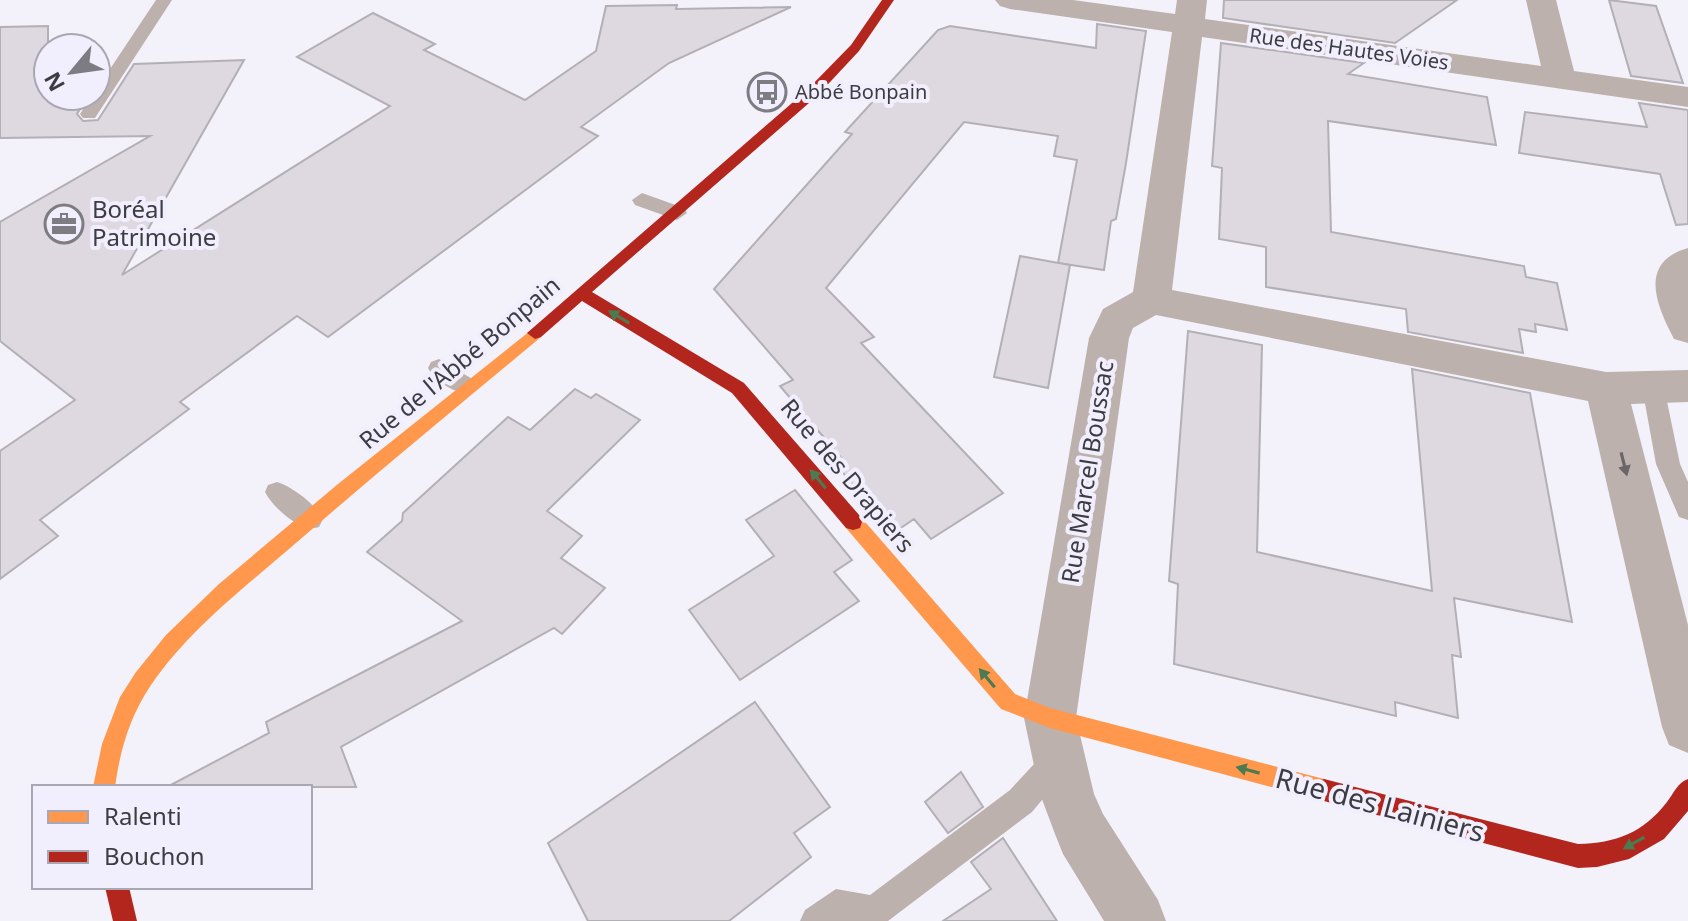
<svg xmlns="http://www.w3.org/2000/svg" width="1688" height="921" font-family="'Noto Sans',sans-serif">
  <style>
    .building { fill: #ded8e1; stroke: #b3b0b5; stroke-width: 2 }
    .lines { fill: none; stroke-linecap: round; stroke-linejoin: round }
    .lane { fill: #bdb1ad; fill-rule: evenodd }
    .street { fill: #bdb1ad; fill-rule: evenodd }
    .slow { fill: #ff974d; fill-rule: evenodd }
    .jam { fill: #b3261e; fill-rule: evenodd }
    .oneway { fill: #4c7a51 }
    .oneway2 { fill: #6a6567 }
    .labels { text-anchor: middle; stroke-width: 8; stroke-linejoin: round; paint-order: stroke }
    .far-street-label { font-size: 20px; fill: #3d3c41; stroke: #f1effd }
    .far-poi-label { font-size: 20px; fill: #3d3c41; stroke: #f1effd; text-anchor: start }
    .poi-label { font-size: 24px; fill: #3d3c41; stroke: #f1effd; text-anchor: start }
    .street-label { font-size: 24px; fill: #3d3c41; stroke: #f1effd }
    .near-street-label { font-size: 28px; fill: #3d3c41; stroke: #f1effd }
  </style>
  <rect width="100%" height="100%" fill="#f3f2fa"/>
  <g class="building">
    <polygon points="1224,0 1457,0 1395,43 1223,18"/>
    <polygon points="1609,0 1656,6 1683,83 1631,76"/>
    <polygon points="677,5 676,9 791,7 669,63 581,127 598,136 328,337 297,316 180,402 189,409 40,520 58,536 0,579 0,451 75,400 0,341 0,222 150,136 0,138 0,27 48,26 48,96 88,96 77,114 83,121 98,120 134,64 244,60 122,275 390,106 297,57 373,13 435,44 424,50 525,100 596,51 606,6"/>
    <polygon points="1097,24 1146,31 1126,163 1116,219 1111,221 1104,270 1058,263 1077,160 1054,156 1058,136 964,122 826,288 874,337 861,343 1003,493 931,539 914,519 895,532 836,465 844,461 780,386 793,380 714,289 852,134 845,132 938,30 950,26 1096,48"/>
    <polygon points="1221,43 1364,63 1348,74 1487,97 1496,145 1328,121 1331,232 1524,266 1526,277 1557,283 1567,330 1535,324 1536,332 1519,329 1523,353 1408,332 1406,309 1266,287 1266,247 1219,239 1222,168 1212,166"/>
    <polygon points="1639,103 1688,110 1688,224 1676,225 1660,174 1519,153 1525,112 1647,127"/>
    <polygon points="1020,256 1070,265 1048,388 994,377"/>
    <polygon points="1188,331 1262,345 1257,552 1432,591 1412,369 1530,393 1572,622 1454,598 1461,657 1452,655 1458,718 1395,702 1396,716 1174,664 1178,584 1169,581"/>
    <polygon points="575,389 591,398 596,394 640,420 547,511 582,536 561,558 605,588 562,634 554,628 341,747 356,787 167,787 269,733 266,722 462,621 367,552 402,521 403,513 508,417 530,430"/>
    <polygon points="795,490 852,560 834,572 859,601 740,680 689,610 774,556 746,520"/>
    <polygon points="755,702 830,807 794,833 811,857 729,921 588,921 548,843"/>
    <polygon points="961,772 983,807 948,833 925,802"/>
    <polygon points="1003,838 1057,921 943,921 991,889 971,862"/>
  </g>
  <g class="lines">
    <g class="lane">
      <polygon points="156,0 172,0 95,118 83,118 80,114 92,96 96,96 96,90"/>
      <polygon points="642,193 684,208 687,213 677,220 635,205 632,200"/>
      <path d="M 439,359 L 474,380 L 477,386 L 474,392 C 459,397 435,382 428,368 L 431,362 Z"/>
      <polygon points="1653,378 1661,381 1664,387 1680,464 1688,482 1688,520 1679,517 1656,464 1642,387 1645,381"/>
      <path d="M 277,482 C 293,487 315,504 323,519 L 319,527 C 301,533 273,508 265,492 L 268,485 Z"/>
      <polygon points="1057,745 1067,750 1072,760 1067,770 1032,812 888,921 800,921 805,910 836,889 870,895 1010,790 1047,750"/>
    </g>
    <g class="street">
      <polygon points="995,0 1073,0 1175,14 1177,0 1207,0 1205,19 1541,66 1526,0 1556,0 1574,71 1688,87 1688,107 1202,37 1172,290 1606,372 1688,370 1688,402 1631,404 1688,625 1688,753 1669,745 1662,727 1588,401 1156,315 1133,328 1129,338 1076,718 1094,794 1103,814 1158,900 1166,921 1104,921 1063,854 1055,834 1040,794 1024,718 1089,338 1103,309 1133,292 1172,32 1010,9 1000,6"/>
      <path d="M 1688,248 L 1688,343 L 1674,339 C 1656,305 1638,262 1688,248 Z"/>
    </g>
    <g class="slow">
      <path d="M 535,327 L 543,333 L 541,337 C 457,407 372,477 289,549 C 240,591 188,631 151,685 C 130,716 120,750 115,787 L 93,787 L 102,744 L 120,697 L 136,672 L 166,635 L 219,584 L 338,484 Z"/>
      <polygon points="853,514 860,516 1015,694 1050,708 1324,779 1332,782 1335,790 1332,798 1324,801 1050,728 1001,709 846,528 844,522 846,516"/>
    </g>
    <g class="jam">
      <polygon points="882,0 894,0 859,51 817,96 592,292 744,383 860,516 862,522 860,528 853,530 846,528 732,393 582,301 541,337 535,339 527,333 807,90 851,45"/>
      <path d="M 1324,779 L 1578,844 C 1616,843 1643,833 1667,802 C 1674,793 1677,783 1688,779 L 1688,811 L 1664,839 L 1629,859 L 1597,867 L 1578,868 L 1324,801 L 1316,798 L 1313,790 L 1316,782 Z"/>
      <polygon points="105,887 129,887 137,921 113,921"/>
    </g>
  </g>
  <defs><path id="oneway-solid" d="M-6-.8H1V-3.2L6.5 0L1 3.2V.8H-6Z" transform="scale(2)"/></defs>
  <g class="oneway">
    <use href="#oneway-solid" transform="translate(619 317) rotate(-149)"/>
    <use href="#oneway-solid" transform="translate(818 479) rotate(-130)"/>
    <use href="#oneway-solid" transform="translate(987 678) rotate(-130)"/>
    <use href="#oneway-solid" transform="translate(1248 770) rotate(-165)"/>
    <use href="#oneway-solid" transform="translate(1634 843) rotate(151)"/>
  </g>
  <use class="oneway2" href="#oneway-solid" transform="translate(1624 464) rotate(76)"/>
  <defs>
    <symbol id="bus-ring" viewBox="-11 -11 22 22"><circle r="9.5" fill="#f1effd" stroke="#7d7c82" stroke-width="1.5"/><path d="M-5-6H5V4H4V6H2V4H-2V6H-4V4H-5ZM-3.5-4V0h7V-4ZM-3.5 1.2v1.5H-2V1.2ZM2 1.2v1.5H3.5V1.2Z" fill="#7d7c82"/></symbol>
    <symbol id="office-ring" viewBox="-11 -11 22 22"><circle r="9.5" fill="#f1effd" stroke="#7d7c82" stroke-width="1.5"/><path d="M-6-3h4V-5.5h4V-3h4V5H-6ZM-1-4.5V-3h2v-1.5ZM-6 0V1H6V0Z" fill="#7d7c82"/></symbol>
  </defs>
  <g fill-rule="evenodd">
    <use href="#bus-ring" x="745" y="70" width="44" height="44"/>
    <use href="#office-ring" x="42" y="202" width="44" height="44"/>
  </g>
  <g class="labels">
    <g class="far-street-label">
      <text transform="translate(1349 49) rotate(8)" y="7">Rue des Hautes Voies</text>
    </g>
    <g class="far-poi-label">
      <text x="795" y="99">Abbé Bonpain</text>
    </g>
    <g class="poi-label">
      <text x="92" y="218">Boréal<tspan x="92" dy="28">Patrimoine</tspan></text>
    </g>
    <g class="street-label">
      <text transform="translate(460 363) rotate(-40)" y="8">Rue de l'Abbé Bonpain</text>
      <text transform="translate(1088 472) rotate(-81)" y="8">Rue Marcel Boussac</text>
      <text transform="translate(847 476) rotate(50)" y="8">Rue des Drapiers</text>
    </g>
    <g class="near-street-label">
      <text transform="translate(1380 805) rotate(15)" y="10">Rue des Lainiers</text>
    </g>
  </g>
  <rect x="32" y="785" width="280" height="104" fill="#f1effd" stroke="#a9a7b2" stroke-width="2"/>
  <rect x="48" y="811" width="40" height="12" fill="#ff974d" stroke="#a9a7b2" stroke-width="2"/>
  <text x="104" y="825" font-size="24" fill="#3d3c41">Ralenti</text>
  <rect x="48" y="851" width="40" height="12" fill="#b3261e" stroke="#a9a7b2" stroke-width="2"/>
  <text x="104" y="865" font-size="24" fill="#3d3c41">Bouchon</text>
  <g transform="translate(72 72) rotate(241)"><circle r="38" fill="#f1effd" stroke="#a9a7b2" stroke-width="2"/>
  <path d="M0-6L14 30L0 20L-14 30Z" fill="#7d7c82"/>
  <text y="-12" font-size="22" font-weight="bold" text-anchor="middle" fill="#3d3c41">N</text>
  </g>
</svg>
